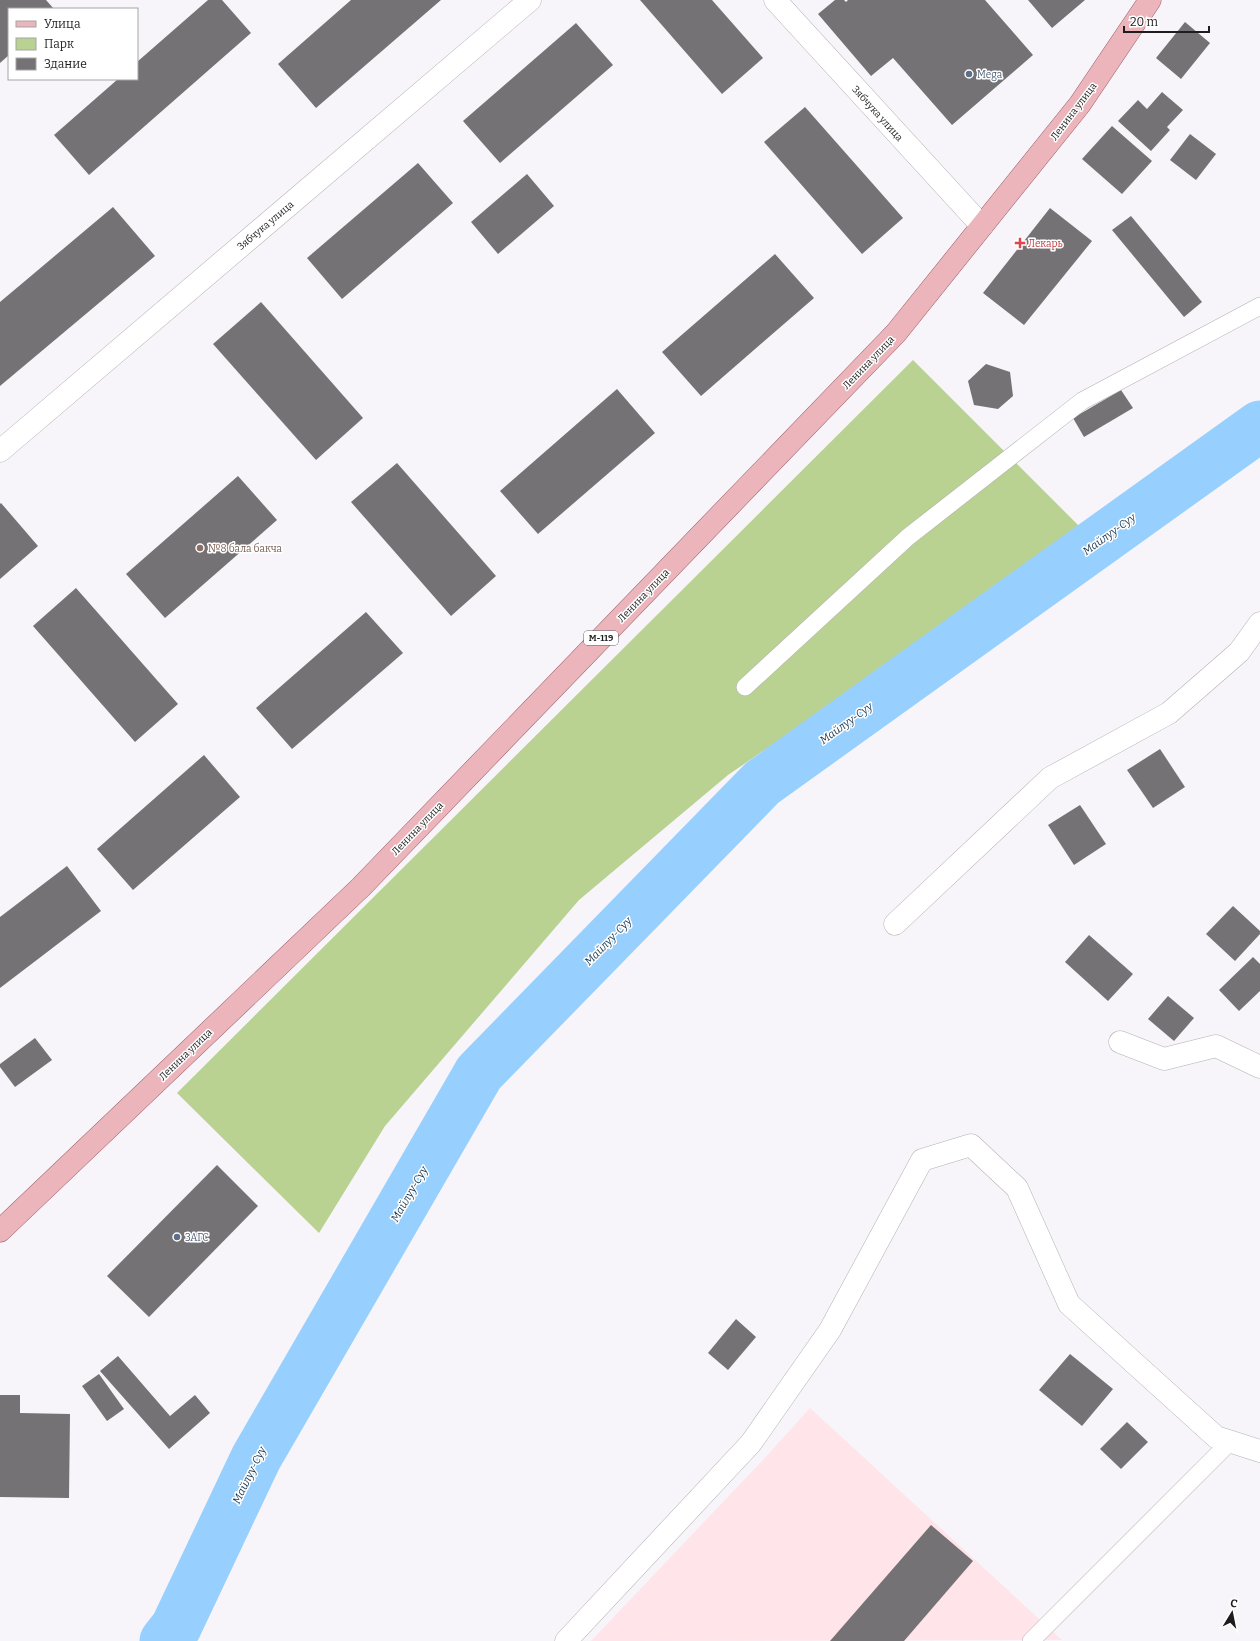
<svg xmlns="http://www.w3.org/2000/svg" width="1260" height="1641" font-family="Bitter,serif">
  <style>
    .industrial { fill: #ffe4e9 }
    .green { fill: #b9d191 }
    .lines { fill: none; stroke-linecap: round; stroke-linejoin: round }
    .river { stroke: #97d0fe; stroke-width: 51 }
    .building { fill: #747275 }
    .service-casing { stroke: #b3b1b4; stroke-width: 18 }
    .minor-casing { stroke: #b3b1b4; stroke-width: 23 }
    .primary-casing { stroke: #9c5f68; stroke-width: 23 }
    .service { stroke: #fff; stroke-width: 17 }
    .minor { stroke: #fff; stroke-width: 22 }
    .primary { stroke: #ecb5bc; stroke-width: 22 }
    .service-dot { fill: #5c6f8a; stroke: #fff; stroke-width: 1.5 }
    .health-dot { fill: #e0444e; stroke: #fff; stroke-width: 1.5 }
    .education-dot { fill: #8d6e63; stroke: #fff; stroke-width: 1.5 }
    .labels { text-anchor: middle; stroke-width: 3; stroke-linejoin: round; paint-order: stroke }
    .shield { fill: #fff; stroke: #626162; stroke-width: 1 }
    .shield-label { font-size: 9px; font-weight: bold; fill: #1e1d1e }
    .service-label { font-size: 10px; fill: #4e5e75; stroke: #fff; text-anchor: start }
    .street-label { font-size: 10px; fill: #1e1d1e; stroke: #fff }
    .health-label { font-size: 10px; fill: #be3a42; stroke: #fff; text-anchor: start }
    .education-label { font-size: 10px; fill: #785e54; stroke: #fff; text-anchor: start }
    .water-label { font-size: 11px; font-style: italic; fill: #18374f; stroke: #fff }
  </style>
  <rect width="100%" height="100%" fill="#f7f5f9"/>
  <polygon class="industrial" points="810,1408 1062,1640 591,1641 762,1461"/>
  <polygon class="green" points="913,360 1084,531 728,775 579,900 385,1126 319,1233 177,1093"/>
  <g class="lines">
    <polyline class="river" points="165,1641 176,1627 256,1458 479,1073 762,783 1260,426"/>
  </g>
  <g class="building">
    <polygon points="0,0 46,0 54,9 9,9 9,55 0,63"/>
    <polygon points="208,0 222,0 251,33 89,175 54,135 118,79 137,79 137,62"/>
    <polygon points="351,0 441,0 316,108 278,64"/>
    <polygon points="640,0 712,0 763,58 722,94"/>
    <polygon points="835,0 844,0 846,2 848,0 985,0 1033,55 952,125 893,58 871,76 818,14"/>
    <polygon points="1028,0 1085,0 1052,28"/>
    <polygon points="1185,22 1210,43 1181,79 1156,58"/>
    <polygon points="576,23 613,65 500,163 463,121"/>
    <polygon points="1162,92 1183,110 1167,127 1170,130 1151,151 1118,121 1138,100 1147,109"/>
    <polygon points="805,107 903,218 862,254 764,142"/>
    <polygon points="1112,126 1152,161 1122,194 1082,159"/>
    <polygon points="1190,134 1216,154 1196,180 1170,160"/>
    <polygon points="418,163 453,203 342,299 307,258"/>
    <polygon points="527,174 554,206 498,254 471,222"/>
    <polygon points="113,207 155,256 0,386 0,302"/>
    <polygon points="1050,208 1092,241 1024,325 983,293"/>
    <polygon points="1131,216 1202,302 1184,317 1112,230"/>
    <polygon points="775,254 814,298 701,396 662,352"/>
    <polygon points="261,302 363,418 316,460 213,344"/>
    <polygon points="986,364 1010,372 1013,396 998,409 974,405 968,381"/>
    <polygon points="617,389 655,433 538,534 500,491"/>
    <polygon points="1121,390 1133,408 1084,437 1073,418"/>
    <polygon points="397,463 496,576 451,616 351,502"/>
    <polygon points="238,476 277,520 165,618 126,574"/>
    <polygon points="1,503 38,546 0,579 0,504"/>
    <polygon points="76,588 178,704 135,742 33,626"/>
    <polygon points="366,612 403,653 292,749 256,708"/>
    <polygon points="1160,749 1185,787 1153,808 1127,770"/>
    <polygon points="204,755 240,797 133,890 97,849"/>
    <polygon points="1080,805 1106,844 1074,865 1048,825"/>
    <polygon points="67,866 101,911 0,988 0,917"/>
    <polygon points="1233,906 1260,931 1260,934 1235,961 1206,934"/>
    <polygon points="1089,935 1133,974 1108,1001 1065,962"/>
    <polygon points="1253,957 1260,964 1260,991 1239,1011 1219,990"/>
    <polygon points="1168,996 1194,1018 1174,1041 1148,1019"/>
    <polygon points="35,1038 52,1060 15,1087 0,1067 0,1064"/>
    <polygon points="217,1165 258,1206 149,1317 107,1276"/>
    <polygon points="736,1319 756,1337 728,1370 708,1353"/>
    <polygon points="1070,1354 1113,1389 1082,1426 1039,1390"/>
    <polygon points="118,1356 170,1416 195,1395 210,1413 169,1449 100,1371"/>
    <polygon points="99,1374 124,1409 107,1421 82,1386"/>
    <polygon points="0,1395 20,1395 20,1413 70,1414 69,1498 0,1497"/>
    <polygon points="1127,1422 1148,1442 1121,1469 1100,1449"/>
    <polygon points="931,1525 973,1561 904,1641 830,1641"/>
  </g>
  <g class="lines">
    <defs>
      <g id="service">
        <polyline points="745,687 908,537 1082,401 1260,306"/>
        <polyline points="1031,1641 1230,1442"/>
      </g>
      <g id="minor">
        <polyline points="775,0 982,226"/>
        <polyline points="0,451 530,0"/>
        <polyline points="895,924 1050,778 1169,713 1239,652 1260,623"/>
        <polyline points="1120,1042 1164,1059 1216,1046 1260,1067"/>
        <polyline points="566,1641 751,1443 830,1330 922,1160 971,1145 1017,1188 1069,1304 1216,1437 1260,1451"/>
      </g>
      <polyline id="primary" points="0,1231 361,887 896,333 1080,104 1150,0"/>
    </defs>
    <use href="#service" class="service-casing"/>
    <use href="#minor" class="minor-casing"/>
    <use href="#primary" class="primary-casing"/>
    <use href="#service" class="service"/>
    <use href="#minor" class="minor"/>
    <use href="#primary" class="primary"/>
  </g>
  <g class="service-dot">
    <circle cx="969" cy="74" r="4"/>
    <circle cx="177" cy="1237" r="4"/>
  </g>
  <path class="health-dot" d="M1018 237h4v4h4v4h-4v4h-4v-4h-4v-4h4z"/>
  <circle class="education-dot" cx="200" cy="548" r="4"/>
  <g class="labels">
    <rect class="shield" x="584" y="631" width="34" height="14" rx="3"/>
    <g class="shield-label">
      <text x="601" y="641">М-119</text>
    </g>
    <g class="service-label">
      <text x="977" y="78">Mega</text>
      <text x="185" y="1241">ЗАГС</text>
    </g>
    <g class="street-label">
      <text transform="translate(1073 111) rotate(-53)" y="4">Ленина улица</text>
      <text transform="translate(878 113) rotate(48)" y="4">Зябчука улица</text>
      <text transform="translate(265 225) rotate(-40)" y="4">Зябчука улица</text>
      <text transform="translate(868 362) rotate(-46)" y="4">Ленина улица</text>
      <text transform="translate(643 595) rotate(-46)" y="4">Ленина улица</text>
      <text transform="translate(417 828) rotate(-46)" y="4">Ленина улица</text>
      <text transform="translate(185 1054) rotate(-44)" y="4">Ленина улица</text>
    </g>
    <g class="health-label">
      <text x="1028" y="247">Лекарь</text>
    </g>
    <g class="education-label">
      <text x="208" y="552">№8 бала бакча</text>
    </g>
    <g class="water-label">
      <text transform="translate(1109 534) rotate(-36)" y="4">Майлуу-Суу</text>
      <text transform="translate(846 723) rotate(-36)" y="4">Майлуу-Суу</text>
      <text transform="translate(608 941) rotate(-46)" y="4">Майлуу-Суу</text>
      <text transform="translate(409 1194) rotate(-60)" y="4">Майлуу-Суу</text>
      <text transform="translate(249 1475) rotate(-64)" y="4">Майлуу-Суу</text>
    </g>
  </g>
  <rect x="8" y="8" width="130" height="72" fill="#ffffff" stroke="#a5a5a5"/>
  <rect x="16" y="21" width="20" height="6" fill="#ecb5bc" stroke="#a5a5a5"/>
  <text x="44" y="28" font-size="12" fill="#1e1d1e">Улица</text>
  <rect x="16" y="38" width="20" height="12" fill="#b9d191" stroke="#a5a5a5"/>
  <text x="44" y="48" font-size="12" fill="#1e1d1e">Парк</text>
  <rect x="16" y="58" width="20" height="12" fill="#747275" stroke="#a5a5a5"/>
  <text x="44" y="68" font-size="12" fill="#1e1d1e">Здание</text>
  <g transform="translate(1232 1613) rotate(10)" stroke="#ffffff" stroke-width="3" paint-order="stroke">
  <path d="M0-3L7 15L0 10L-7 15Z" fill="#1e1d1e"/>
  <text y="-6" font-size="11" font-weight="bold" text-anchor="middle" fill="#1e1d1e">С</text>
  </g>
  <path d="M1124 26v6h85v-6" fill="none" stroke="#1e1d1e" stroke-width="2"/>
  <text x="1130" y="26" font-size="12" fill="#1e1d1e" stroke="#ffffff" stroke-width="3" paint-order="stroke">20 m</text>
</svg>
